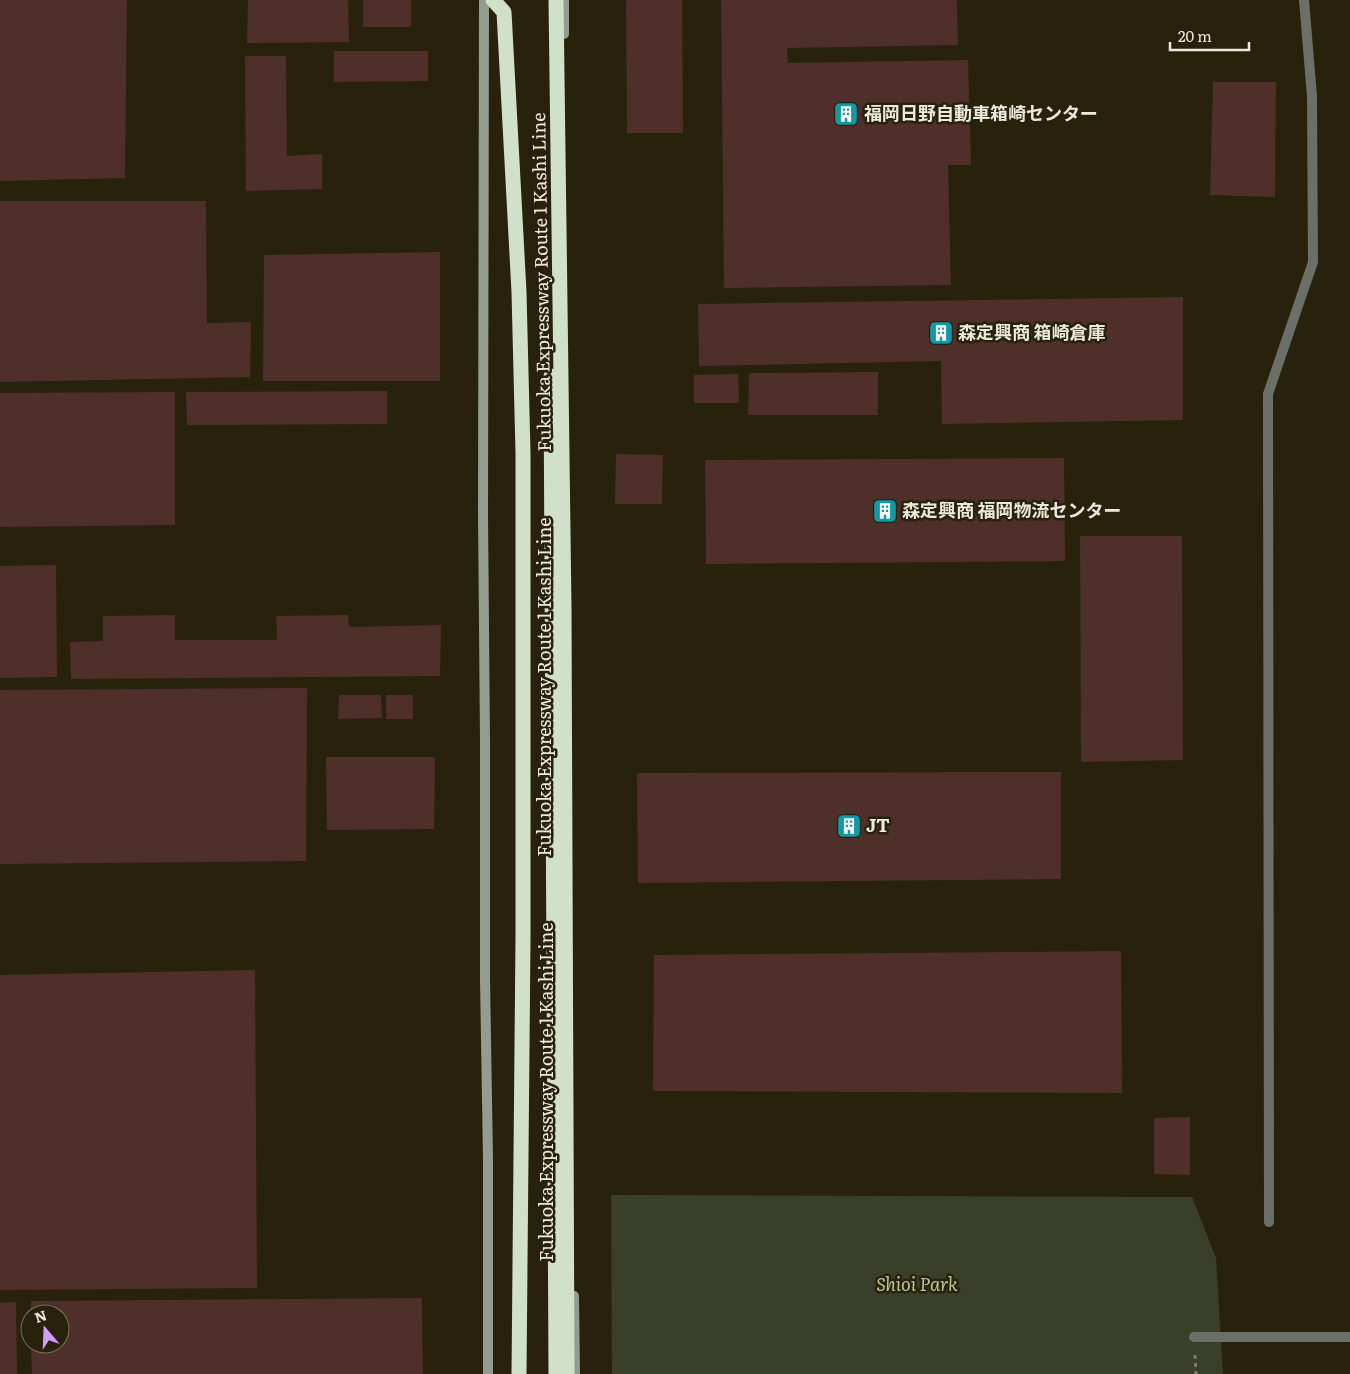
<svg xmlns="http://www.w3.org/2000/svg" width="1350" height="1374" font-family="Literata,'Noto Sans JP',serif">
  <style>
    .green { fill: #3a3f2a }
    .building { fill: #4e2f29 }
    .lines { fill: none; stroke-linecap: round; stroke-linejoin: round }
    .path { stroke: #7e7a68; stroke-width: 3; stroke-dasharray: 4 4; stroke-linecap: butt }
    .lane { stroke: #6a7067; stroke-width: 10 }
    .street { stroke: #6a7067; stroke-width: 10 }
    .secondary { stroke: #939d8f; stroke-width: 10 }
    .highway { stroke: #d0e0c9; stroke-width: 15 }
    .labels { text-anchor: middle; stroke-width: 5; stroke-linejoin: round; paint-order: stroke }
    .poi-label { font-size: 18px; font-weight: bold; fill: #edeadd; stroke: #28220d; text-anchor: start }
    .street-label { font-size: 18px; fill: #edeadd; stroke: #28220d }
    .park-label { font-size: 18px; font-style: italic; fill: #bbc88f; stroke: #28220d }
  </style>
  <rect width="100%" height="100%" fill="#28220d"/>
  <polygon class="green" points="611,1195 1192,1197 1216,1258 1223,1374 612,1374"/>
  <g class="building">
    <polygon points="0,0 127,0 125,178 0,181"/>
    <polygon points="248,0 348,0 349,42 247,43"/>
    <rect x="363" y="0" width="48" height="27"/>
    <polygon points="626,0 682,0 683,133 627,133"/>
    <polygon points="721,0 957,0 958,45 787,48 788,63 968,60 971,165 948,165 951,285 724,288"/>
    <polygon points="334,51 428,51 428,81 334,82"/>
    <polygon points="245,56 286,56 287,156 322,154 322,189 246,191"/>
    <polygon points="1213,82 1276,82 1275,197 1210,195"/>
    <polygon points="0,201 206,201 207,323 251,322 250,377 0,382"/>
    <polygon points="440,252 440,381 263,381 264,255"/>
    <polygon points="1183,297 1183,420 942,424 941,361 699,366 698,304"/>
    <polygon points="878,372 878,415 748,415 749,373"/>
    <polygon points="738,374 739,403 694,403 694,375"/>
    <polygon points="387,391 387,424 187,425 186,392"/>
    <polygon points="175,392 175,525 0,527 0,393"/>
    <polygon points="616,454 663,455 662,504 615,504"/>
    <polygon points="1064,458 1065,561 706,564 705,460"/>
    <polygon points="1080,536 1182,536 1183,760 1081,762"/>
    <polygon points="56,565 57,677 0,678 0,566"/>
    <polygon points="175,615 175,640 277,640 276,616 348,615 349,627 441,625 440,676 71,679 70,642 103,641 103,616"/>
    <polygon points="307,688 306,861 0,864 0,690"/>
    <polygon points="339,695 381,695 382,718 338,719"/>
    <rect x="386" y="695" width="27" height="24"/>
    <polygon points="326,757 435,757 434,829 327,830"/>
    <polygon points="1061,772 1061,879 638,883 637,773"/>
    <polygon points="1121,951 1122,1093 653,1091 654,955"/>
    <polygon points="255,970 257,1288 0,1290 0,975"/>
    <polygon points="1190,1117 1190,1175 1154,1174 1154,1118"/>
    <polygon points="422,1298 423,1374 32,1374 31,1344 60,1344 60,1314 31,1314 31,1301"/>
    <polygon points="16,1302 17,1374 0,1374 0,1303"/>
  </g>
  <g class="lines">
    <polyline class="path" points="1195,1355 1196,1374"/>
    <polyline class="lane" points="1269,1222 1268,394 1313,262 1312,96 1304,0"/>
    <polyline class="street" points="1194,1337 1350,1337"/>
    <g class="secondary">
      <polyline points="484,0 483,514 485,740 485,979 488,1159 488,1374"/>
      <polyline points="564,34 564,0"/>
      <polyline points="574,1296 575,1374"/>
    </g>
    <g class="highway">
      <polyline points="493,0 504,12 519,292 523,453 523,938 519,1374"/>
      <polyline points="556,0 564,608 567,1374"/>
      <polyline points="551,376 556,1374"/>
    </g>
  </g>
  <defs>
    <symbol id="building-square" viewBox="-11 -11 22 22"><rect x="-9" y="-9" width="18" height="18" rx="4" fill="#0f9aa8" stroke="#28220d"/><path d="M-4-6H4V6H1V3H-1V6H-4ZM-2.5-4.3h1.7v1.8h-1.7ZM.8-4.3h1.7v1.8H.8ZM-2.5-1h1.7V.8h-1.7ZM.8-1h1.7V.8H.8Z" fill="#fff"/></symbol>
  </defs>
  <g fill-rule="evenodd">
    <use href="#building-square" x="832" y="100" width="28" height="28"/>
    <use href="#building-square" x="927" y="319" width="28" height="28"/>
    <use href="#building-square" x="871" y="497" width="28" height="28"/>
    <use href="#building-square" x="835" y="812" width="28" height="28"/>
  </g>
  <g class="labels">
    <g class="poi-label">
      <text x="864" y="120">福岡日野自動車箱崎センター</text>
      <text x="958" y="339">森定興商 箱崎倉庫</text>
      <text x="902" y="517">森定興商 福岡物流センター</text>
      <text x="866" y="832">JT</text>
    </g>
    <g class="street-label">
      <text transform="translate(542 282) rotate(-91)" y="6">Fukuoka Expressway Route 1 Kashi Line</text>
      <text transform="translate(545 687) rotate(-90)" y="6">Fukuoka Expressway Route 1 Kashi Line</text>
      <text transform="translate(547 1092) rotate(-90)" y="6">Fukuoka Expressway Route 1 Kashi Line</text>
    </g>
    <g class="park-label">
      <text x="917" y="1291">Shioi Park</text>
    </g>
  </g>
  <g transform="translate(45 1329) rotate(341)"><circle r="24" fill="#28220d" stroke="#777260"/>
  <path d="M0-4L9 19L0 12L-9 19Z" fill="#d39cfc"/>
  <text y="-8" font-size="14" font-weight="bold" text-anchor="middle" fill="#edeadd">N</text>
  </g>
  <path d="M1170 42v8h79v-8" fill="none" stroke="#edeadd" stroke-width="2.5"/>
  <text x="1178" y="42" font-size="15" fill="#edeadd" stroke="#28220d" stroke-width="4" paint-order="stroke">20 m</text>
</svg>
